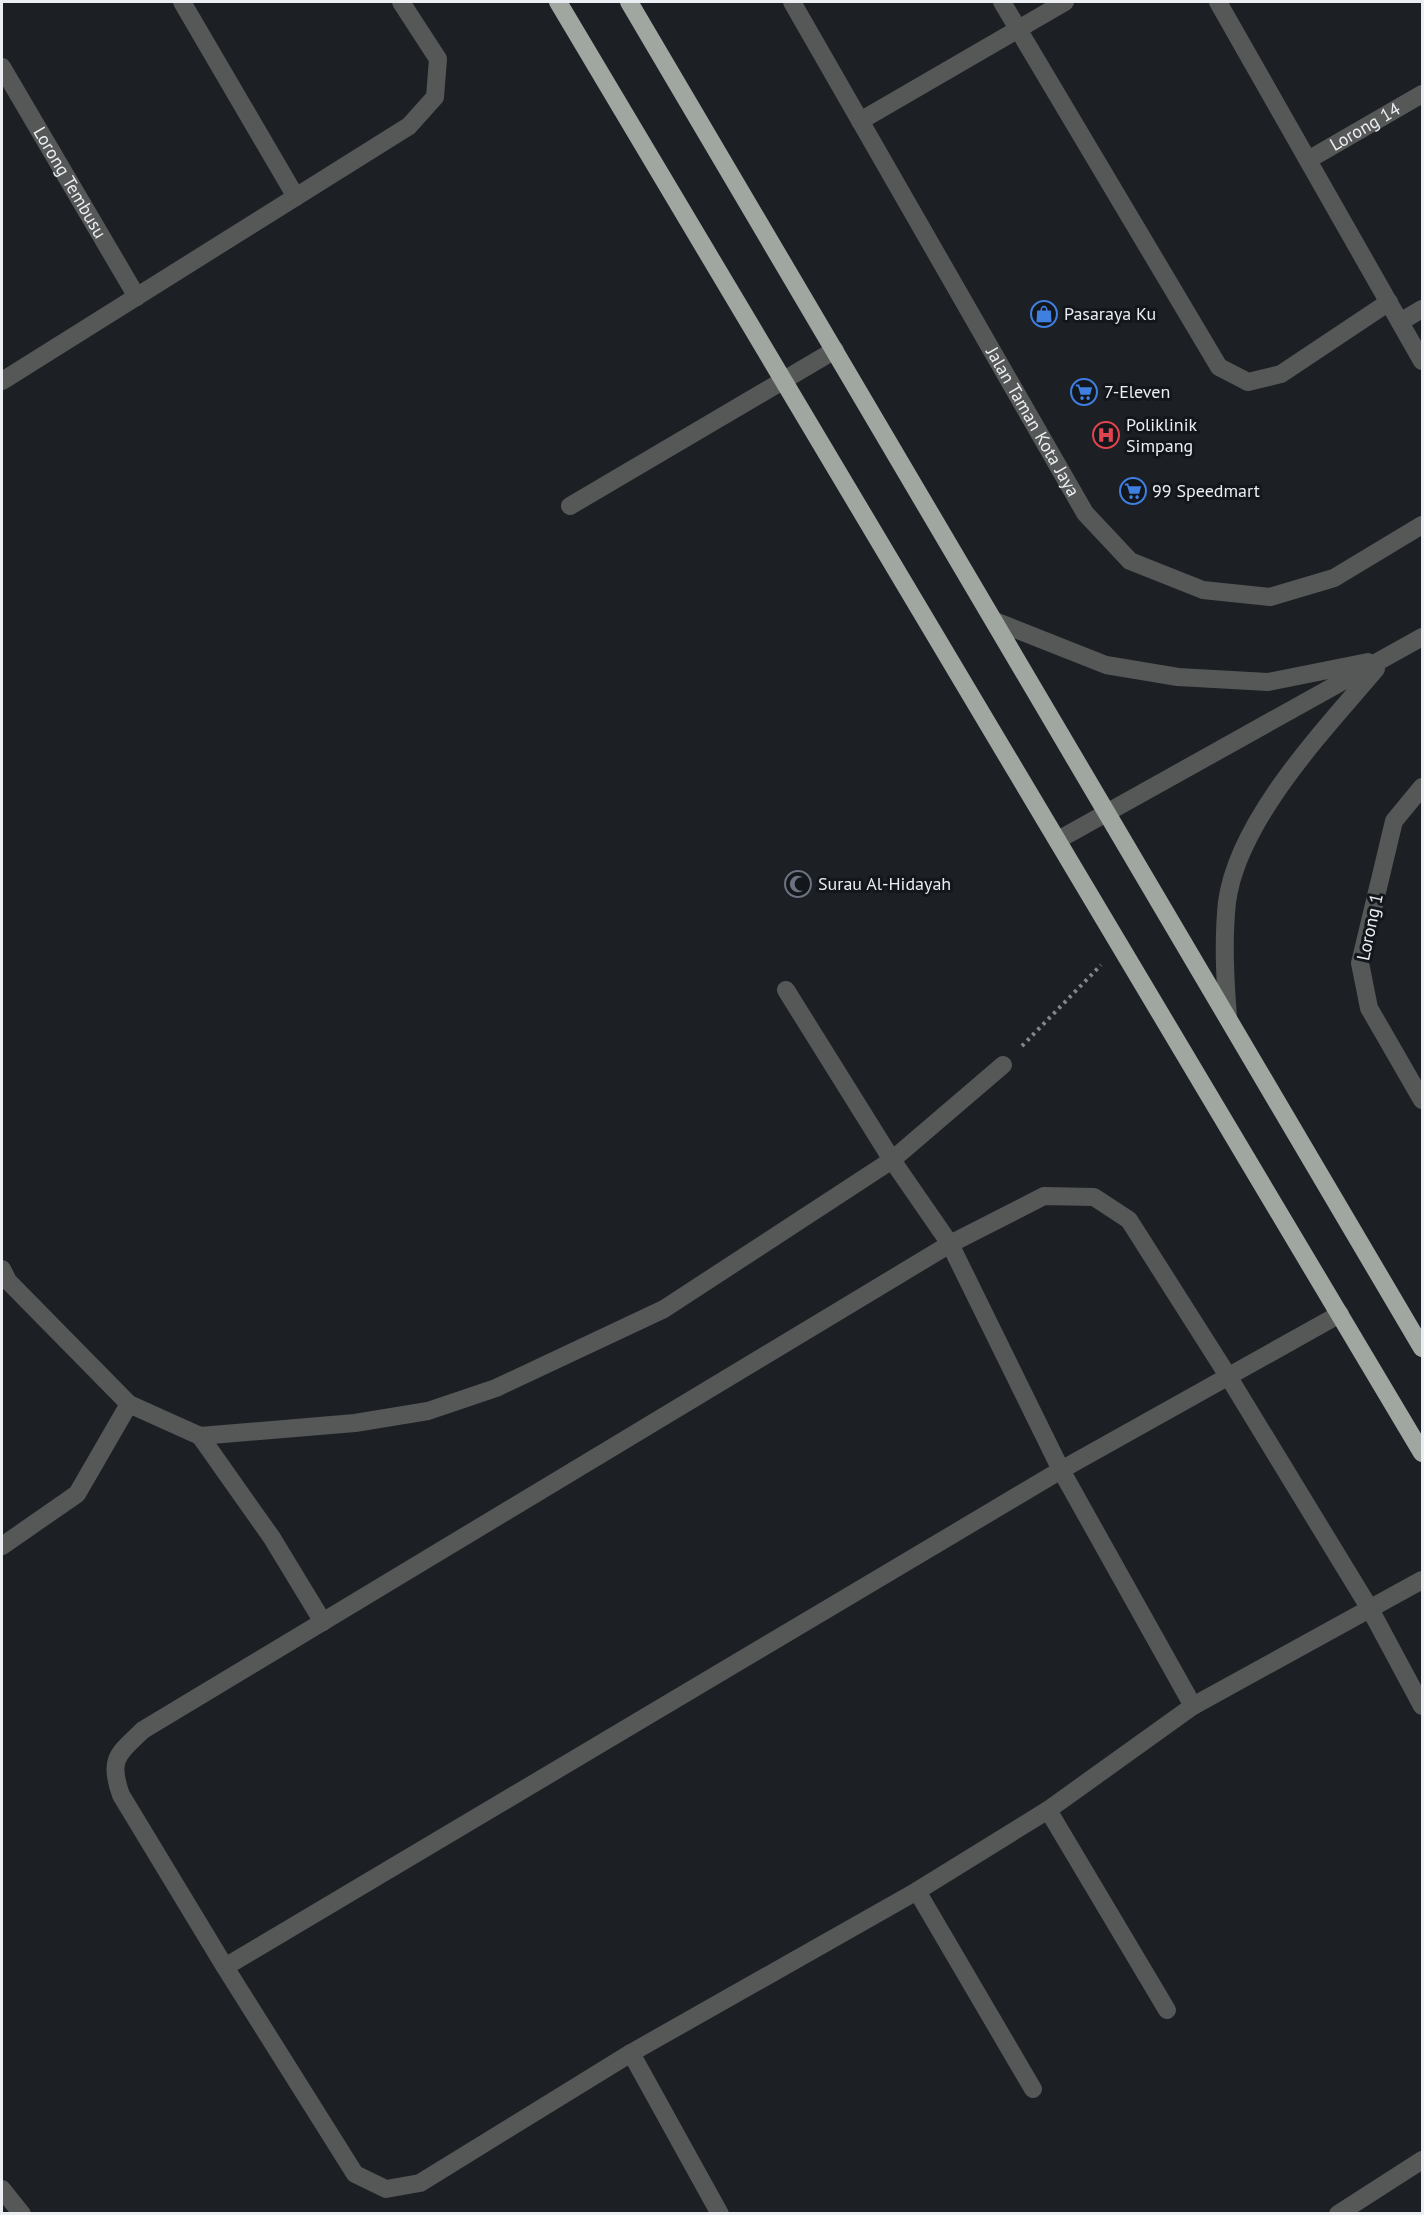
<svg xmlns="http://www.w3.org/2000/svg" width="1424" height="2215" font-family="'PT Sans',sans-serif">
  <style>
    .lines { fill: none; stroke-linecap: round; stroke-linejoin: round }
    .path { stroke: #83878b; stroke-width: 4; stroke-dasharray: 3 4.5; stroke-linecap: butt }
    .lane { stroke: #555856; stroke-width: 18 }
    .street { stroke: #555856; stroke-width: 18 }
    .highway { stroke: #a0a7a1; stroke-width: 18 }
    .labels { text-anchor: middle; stroke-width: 6; stroke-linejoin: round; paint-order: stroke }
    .street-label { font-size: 18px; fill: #ebeef2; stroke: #13171c }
    .poi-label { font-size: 18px; fill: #ebeef2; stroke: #13171c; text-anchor: start }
  </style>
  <rect width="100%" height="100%" fill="#1c2025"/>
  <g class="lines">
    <polyline class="path" points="1022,1046 1101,965"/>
    <g class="lane">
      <polyline points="182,2 296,197"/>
      <polyline points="1002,2 1219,367 1248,382 1281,374 1389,302"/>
      <polyline points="1400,322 1422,309"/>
      <polyline points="570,506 835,350"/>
      <polyline points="786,990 892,1160"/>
    </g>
    <g class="street">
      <path id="s1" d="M 792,2 L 1085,513 L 1130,561 L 1203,590 L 1270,597 L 1334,578 L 1422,525"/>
      <polyline points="1218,2 1422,361"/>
      <path id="s2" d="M 2,67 L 137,297"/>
      <polyline points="860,121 1065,2"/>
      <path id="s3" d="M 1308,160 L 1422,94"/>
      <polyline points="2,381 409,126 435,97 438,59 401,2"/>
      <polyline points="995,621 1106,665 1178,677 1268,682 1368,662"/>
      <polyline points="1422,787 1394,821 1360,963 1369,1008 1422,1100"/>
      <polyline points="1058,840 1422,637"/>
      <path d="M 1228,1017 C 1225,978 1223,941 1227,902 C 1238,820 1324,730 1376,669"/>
      <polyline points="892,1160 950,1244 1061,1470 1193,1706"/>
      <polyline points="2,1269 8,1281 129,1404 200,1436 355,1423 428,1411 496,1388 664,1309 892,1160 1003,1065"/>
      <polyline points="1340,1314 1061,1470 225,1967 355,2174 386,2189 420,2183 631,2053 917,1891 1048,1810 1193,1706 1422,1580"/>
      <polyline points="200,1436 272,1538 323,1622"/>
      <polyline points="2,1546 77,1494 129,1404"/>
      <polyline points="1048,1810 1167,2010"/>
      <polyline points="917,1891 1033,2089"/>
      <path d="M 225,1967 L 121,1795 C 108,1759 118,1754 143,1730 L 950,1244 L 1044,1196 L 1094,1197 L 1129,1220 L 1228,1376 L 1370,1609 L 1422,1706"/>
      <polyline points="631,2053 720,2214"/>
      <polyline points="2,2189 22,2214"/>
      <polyline points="1338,2214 1422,2160"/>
    </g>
    <g class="highway">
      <polyline points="558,2 1422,1453"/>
      <polyline points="629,2 1422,1348"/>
    </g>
  </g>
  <defs>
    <symbol id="shop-ring" viewBox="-11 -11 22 22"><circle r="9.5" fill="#13171c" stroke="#3f7fe0" stroke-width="1.5"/><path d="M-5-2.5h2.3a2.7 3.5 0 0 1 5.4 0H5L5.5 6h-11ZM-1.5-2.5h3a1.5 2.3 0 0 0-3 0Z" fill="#3f7fe0"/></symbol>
    <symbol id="supermarket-ring" viewBox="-11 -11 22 22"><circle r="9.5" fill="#13171c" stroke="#3f7fe0" stroke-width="1.5"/><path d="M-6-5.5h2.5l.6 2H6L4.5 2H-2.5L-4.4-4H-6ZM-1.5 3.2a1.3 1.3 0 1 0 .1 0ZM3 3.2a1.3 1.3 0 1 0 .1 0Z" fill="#3f7fe0"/></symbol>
    <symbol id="hospital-ring" viewBox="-11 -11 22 22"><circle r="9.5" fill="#13171c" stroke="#e0444e" stroke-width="1.5"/><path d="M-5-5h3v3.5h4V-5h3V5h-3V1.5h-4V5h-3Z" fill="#e0444e"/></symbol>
    <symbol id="mosque-ring" viewBox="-11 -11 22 22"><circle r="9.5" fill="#13171c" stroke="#6b7280" stroke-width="1.5"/><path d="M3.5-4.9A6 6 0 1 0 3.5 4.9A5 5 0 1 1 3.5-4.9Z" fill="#6b7280"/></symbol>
  </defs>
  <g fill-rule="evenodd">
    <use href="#shop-ring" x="1029" y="299" width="30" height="30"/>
    <use href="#supermarket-ring" x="1069" y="377" width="30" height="30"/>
    <use href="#hospital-ring" x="1091" y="420" width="30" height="30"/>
    <use href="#supermarket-ring" x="1118" y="476" width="30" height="30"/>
    <use href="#mosque-ring" x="783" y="869" width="30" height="30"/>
  </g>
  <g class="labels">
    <g class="street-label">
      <text dy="6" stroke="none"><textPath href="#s3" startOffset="66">Lorong 14</textPath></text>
      <text dy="6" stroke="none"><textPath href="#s2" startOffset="134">Lorong Tembusu</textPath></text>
      <text dy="6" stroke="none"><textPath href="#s1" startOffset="484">Jalan Taman Kota Jaya</textPath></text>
      <text transform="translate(1370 927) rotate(-78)" y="6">Lorong 1</text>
    </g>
    <g class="poi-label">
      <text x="1064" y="320">Pasaraya Ku</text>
      <text x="1104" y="398">7-Eleven</text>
      <text x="1126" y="431">Poliklinik<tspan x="1126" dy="21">Simpang</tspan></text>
      <text x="1152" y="497">99 Speedmart</text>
      <text x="818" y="890">Surau Al-Hidayah</text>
    </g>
  </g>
  <rect width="1424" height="2215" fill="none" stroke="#ebeef2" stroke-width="6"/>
</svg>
